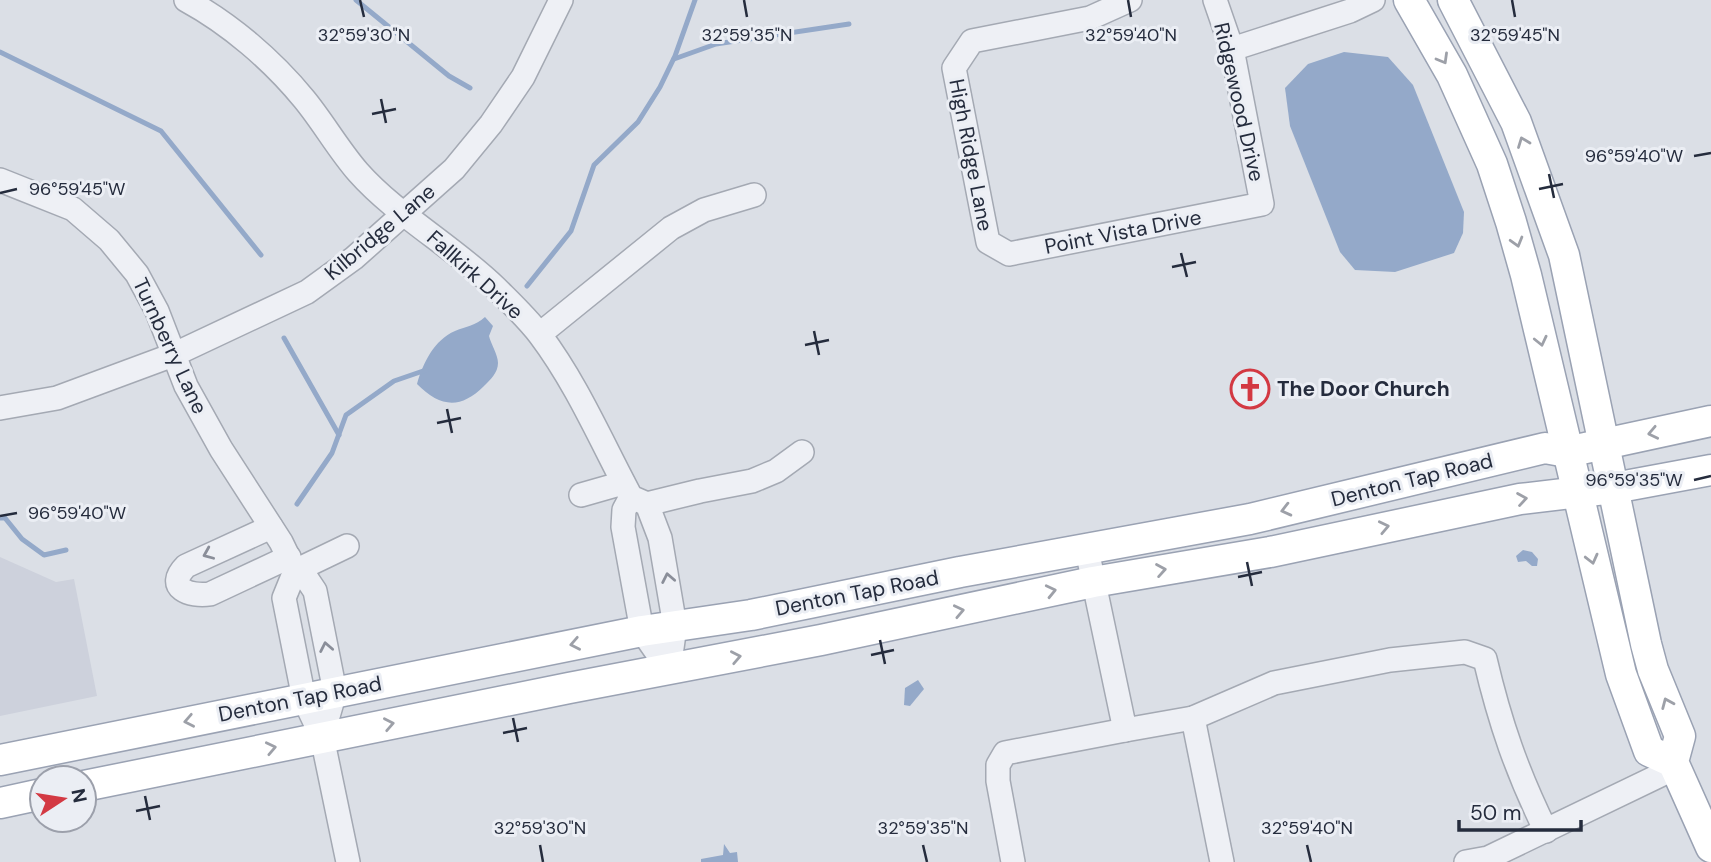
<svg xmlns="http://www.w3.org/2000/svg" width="1711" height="862" font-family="'DM Sans',sans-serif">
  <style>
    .built { fill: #cdd1dc }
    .water { fill: #94a9c9 }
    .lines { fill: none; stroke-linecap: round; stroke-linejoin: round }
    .stream { stroke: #94a9c9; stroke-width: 5 }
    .minor-casing { stroke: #a4a9b3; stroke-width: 26 }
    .major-casing { stroke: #9aa2b3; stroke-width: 33 }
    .minor { stroke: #eef0f5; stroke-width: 23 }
    .major { stroke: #fff; stroke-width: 30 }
    .oneway { stroke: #9da0a8 }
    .oneway2 { stroke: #8a8e99 }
    .ticks { fill: none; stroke: #252c3d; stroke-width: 2.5 }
    .labels { text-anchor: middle; stroke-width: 6; stroke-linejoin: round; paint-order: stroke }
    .street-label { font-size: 21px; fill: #252c3d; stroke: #ebeef4 }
    .poi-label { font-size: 21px; font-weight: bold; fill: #252c3d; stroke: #ebeef4; text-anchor: start }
    .ticks-label { font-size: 18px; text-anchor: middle; fill: #252c3d; stroke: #ebeef4; stroke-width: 6; stroke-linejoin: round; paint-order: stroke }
  </style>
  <rect width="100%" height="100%" fill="#dbdfe6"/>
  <polygon class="built" points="0,557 56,582 74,579 97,696 0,716"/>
  <g class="water">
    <polygon points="1344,52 1388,57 1413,85 1464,212 1463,233 1454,253 1395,272 1355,270 1340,252 1290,126 1285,88 1308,64"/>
    <path d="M 485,317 L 493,326 L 489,336 C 491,344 498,355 498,363 C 498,373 490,380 484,386 C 460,410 440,407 417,384 C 423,363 434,340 455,331 C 467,326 475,326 485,317 Z"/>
    <polygon points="1523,550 1532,552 1538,559 1537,566 1532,566 1526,561 1518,562 1516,556"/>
    <polygon points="918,680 924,689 910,706 904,705 905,688"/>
    <polygon points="724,844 730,853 737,852 738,862 701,862 701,859 723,855"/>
  </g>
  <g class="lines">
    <g class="stream">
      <polyline points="356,0 449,76 470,88"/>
      <polyline points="0,52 161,131 261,255"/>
      <polyline points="674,59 716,44 849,24"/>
      <polyline points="527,286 571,231 594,165 638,122 660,87 675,56 695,0"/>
      <polyline points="284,338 339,435"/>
      <polyline points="297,504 332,453 346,415 394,381 426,370"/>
      <polyline points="0,518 5,518 22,539 44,555 66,550"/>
    </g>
    <defs>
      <g id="minor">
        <path d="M 186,0 C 230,24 272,60 304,99 C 323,122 338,149 358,172 C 396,215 454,247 496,288 C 511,303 527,318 540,335 C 577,384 602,443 631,497 L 647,504 L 660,538 L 675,626 L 669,670"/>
        <polyline points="1130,0 1090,18 972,41 954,68 988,242 1009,254 1262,204 1232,49 1215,0"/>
        <polyline points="1232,49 1350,11 1373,0"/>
        <polyline points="0,180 73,209 109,240 137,274 157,311 186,386 221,449 281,542 295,571 305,576 315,591 335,692 322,737"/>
        <polyline points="540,334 671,228 704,210 754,195"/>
        <polyline points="0,408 57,398 173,355 307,292 354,258 454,169 491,124 523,77 561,0"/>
        <polyline points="581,495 623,483"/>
        <polyline points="631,497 624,510 623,527 642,631 669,670"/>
        <polyline points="647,504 700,491 752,481 776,471 802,452"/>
        <path d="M 271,527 L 186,566 C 164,588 190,597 210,594 L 289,557"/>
        <polyline points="347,546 295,571 284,598 304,699 322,737 348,862"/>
        <path d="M 1087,550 L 1125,730 L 1193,718 L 1274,683 L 1390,660 L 1465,652 L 1485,659 C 1500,723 1517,772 1546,831"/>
        <polyline points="1193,718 1222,862"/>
        <polyline points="1013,862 998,781 998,765 1005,753 1125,730"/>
        <polyline points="1466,862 1488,858 1675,768"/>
      </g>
      <g id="major">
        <polyline points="1409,0 1452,75 1492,164 1511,222 1526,275 1621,674 1649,751 1673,762"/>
        <polyline points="1453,0 1516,122 1564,255 1646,644 1653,670 1680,736 1673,762 1711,847"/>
        <polyline points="0,760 642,631 751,615 960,572 1250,519 1545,448 1567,452 1711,421"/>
        <polyline points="84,786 569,688 821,640 1093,582 1270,552 1520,499 1614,488 1711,470"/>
        <polyline points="0,803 42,794"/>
      </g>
    </defs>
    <use href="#minor" class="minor-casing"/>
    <use href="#major" class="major-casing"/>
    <use href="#minor" class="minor"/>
    <use href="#major" class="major"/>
  </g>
  <defs><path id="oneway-chevron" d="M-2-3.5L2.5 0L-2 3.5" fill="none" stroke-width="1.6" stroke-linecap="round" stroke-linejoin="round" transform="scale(1.75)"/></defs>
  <g class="oneway">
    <use href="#oneway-chevron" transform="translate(1443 59) rotate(60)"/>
    <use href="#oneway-chevron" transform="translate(1523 142) rotate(-111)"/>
    <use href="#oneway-chevron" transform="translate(1517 242) rotate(74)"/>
    <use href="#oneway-chevron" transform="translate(1541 341) rotate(77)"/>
    <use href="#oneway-chevron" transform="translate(1653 433) rotate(168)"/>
    <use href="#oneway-chevron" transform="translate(1522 499) rotate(-9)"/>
    <use href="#oneway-chevron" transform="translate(1286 510) rotate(166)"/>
    <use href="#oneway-chevron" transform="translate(1384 527) rotate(-12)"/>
    <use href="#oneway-chevron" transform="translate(1592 559) rotate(76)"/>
    <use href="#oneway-chevron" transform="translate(1161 570) rotate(-10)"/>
    <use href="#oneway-chevron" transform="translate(1051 591) rotate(-13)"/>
    <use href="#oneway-chevron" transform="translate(959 611) rotate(-12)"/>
    <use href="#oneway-chevron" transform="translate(575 644) rotate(169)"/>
    <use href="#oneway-chevron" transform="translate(736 657) rotate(-11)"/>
    <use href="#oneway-chevron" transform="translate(1667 703) rotate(-113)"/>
    <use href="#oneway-chevron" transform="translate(189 721) rotate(169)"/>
    <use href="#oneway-chevron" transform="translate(389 724) rotate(-11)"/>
    <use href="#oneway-chevron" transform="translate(271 748) rotate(-12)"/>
  </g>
  <g class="oneway2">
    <use href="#oneway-chevron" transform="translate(208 554) rotate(157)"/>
    <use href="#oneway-chevron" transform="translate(668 578) rotate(-101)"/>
    <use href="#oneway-chevron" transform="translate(326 647) rotate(-101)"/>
  </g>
  <path class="ticks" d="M 360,0 L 364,17M 744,0 L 747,17M 1128,0 L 1131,17M 1512,0 L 1515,17M 381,99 L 386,123M 372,114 L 396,109M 1694,156 L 1711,153M 1549,174 L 1554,198M 1539,189 L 1563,184M 0,193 L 17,189M 1181,253 L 1187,277M 1172,267 L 1196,262M 814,331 L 819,355M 805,345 L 829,340M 447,409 L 452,433M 437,423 L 461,418M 1694,480 L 1711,476M 0,516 L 17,513M 1247,562 L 1252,586M 1238,577 L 1262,572M 880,640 L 885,664M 871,655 L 894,650M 513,718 L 518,742M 503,733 L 527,728M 145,796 L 150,820M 136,811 L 160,806M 540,845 L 543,862M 923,845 L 927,862M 1307,845 L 1311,862"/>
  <defs>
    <symbol id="church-ring" viewBox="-11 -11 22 22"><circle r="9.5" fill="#ebeef4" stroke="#d33943" stroke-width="1.5"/><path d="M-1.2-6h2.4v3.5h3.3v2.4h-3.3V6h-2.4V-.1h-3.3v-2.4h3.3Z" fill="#d33943"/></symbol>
  </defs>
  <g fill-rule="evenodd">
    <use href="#church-ring" x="1228" y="367" width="44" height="44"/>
  </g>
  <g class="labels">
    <g class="street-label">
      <text transform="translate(1239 102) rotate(77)" y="7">Ridgewood Drive</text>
      <text transform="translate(971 155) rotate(79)" y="7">High Ridge Lane</text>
      <text transform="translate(380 232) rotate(-40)" y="7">Kilbridge Lane</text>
      <text transform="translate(1123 232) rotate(-11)" y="7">Point Vista Drive</text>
      <text transform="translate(475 275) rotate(42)" y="7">Fallkirk Drive</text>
      <text transform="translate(170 346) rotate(65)" y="7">Turnberry Lane</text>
      <text transform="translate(1412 480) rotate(-14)" y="7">Denton Tap Road</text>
      <text transform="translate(857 593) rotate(-11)" y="7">Denton Tap Road</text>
      <text transform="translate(300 699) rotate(-11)" y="7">Denton Tap Road</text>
    </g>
    <g class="poi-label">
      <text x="1277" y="396">The Door Church</text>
    </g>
  </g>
  <g class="ticks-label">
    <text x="364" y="41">32°59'30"N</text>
    <text x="747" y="41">32°59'35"N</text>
    <text x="1131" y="41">32°59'40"N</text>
    <text x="1515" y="41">32°59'45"N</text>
    <text x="1634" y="162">96°59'40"W</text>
    <text x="77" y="195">96°59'45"W</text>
    <text x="1634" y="486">96°59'35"W</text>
    <text x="77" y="519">96°59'40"W</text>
    <text x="540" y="834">32°59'30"N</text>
    <text x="923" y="834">32°59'35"N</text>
    <text x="1307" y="834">32°59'40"N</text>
  </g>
  <g transform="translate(63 799) rotate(78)"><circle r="33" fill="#ebeef4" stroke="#9ca0ab" stroke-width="2"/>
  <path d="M0-5L12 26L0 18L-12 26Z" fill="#d33943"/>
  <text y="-10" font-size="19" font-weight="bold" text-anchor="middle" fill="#252c3d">N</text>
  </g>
  <path d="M1459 820v10h122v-10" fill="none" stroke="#252c3d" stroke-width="3.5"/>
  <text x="1470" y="820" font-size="21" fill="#252c3d" stroke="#ebeef4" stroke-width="5" paint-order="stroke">50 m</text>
</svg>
